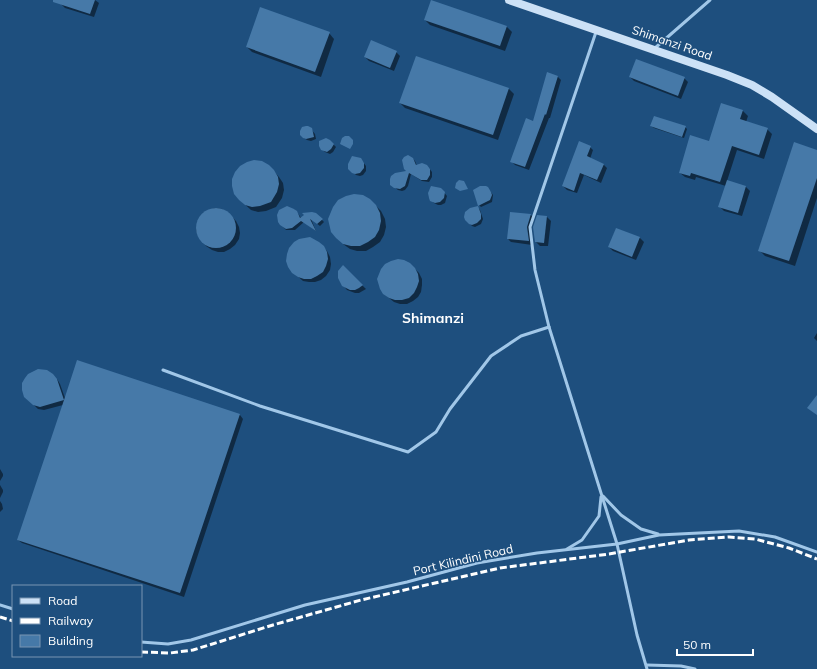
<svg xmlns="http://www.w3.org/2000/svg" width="817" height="669" font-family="Mulish,sans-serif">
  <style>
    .shadow { fill: #0007 }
    .building { fill: #4679a8 }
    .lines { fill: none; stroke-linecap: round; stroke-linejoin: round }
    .service { stroke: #a1c7e8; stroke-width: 3 }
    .secondary { stroke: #cce1f6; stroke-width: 8 }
    .rail { stroke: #fff; stroke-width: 3; stroke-dasharray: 7 3; stroke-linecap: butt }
    .labels { text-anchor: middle; stroke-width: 3; stroke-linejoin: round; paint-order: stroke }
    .street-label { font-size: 12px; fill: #fff; stroke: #1e4f7e }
    .quarter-label { font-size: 14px; font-weight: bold; fill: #fff; stroke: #1e4f7e }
  </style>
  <rect width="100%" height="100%" fill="#1e4f7e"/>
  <g class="shadow">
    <polygon points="63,0 95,0 99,3 94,17 65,8 61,4"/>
    <polygon points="425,20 506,26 512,32 505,51 430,25"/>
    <polygon points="329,33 334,39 321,77 252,52 247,47"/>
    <polygon points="396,52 400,56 394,71 369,61 365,57"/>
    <polygon points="557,76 561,80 550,118 549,118 529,170 515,165 511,161 533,122"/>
    <polygon points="630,77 684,78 688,82 681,99 634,81"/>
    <polygon points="509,89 514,94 498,140 405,108 400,103"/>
    <polygon points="722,104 743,111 748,116 746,122 767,129 772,134 764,159 737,150 727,181 746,187 750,191 742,216 724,211 720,207 726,186 696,177 695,180 685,177 680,173 710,142"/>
    <polygon points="651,126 685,127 687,129 684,138 654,128"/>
    <polygon points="310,128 315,134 316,139 311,141 307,140 304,138"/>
    <polygon points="329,140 336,147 333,152 330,154 325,152 322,149"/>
    <polygon points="590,147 593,150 590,159 604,165 607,168 601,183 584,175 577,193 567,190 563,186"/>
    <polygon points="817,151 817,198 795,266 765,256 759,250"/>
    <polygon points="412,158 415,161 417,166 429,168 432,172 432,177 429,182 422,181 411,174 408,186 405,190 402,191 398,190 391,184 407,171"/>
    <polygon points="363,162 366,166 366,171 363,175 360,176 356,175 349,168"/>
    <polygon points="268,165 279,177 283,183 284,190 282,198 276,207 266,211 258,212 251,210 239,199"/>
    <polygon points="441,189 447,196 445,203 441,205 438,205 434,203 431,200"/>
    <polygon points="490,191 493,195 492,202 481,207 479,205"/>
    <polygon points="370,200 381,211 385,219 386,227 384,235 380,242 373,247 366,251 357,251 350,249 343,244"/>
    <polygon points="477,207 480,210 483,219 481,224 475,227 472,226 466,219"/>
    <polygon points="215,208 222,209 227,212 236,221 239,227 240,233 239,239 235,245 230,249 224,252 218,252 212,250 206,246 198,236 196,230 197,224 199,218 203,213 209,210"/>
    <polygon points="294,209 299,215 301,218 316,214 324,222 320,226 311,219 316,231 304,222 295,230 286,230 279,222"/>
    <polygon points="510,213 531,215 534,219 530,231 532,245 511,242 508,239"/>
    <polygon points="538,216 547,217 551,221 548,246 540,246 536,242"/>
    <polygon points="616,229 640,238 644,242 636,260 613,251 609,247"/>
    <polygon points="318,242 327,251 330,257 331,264 330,270 326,276 321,280 315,282 309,282 303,281 293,272"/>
    <polygon points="410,264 419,273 422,279 422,285 421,292 418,297 413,301 407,304 400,304 394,302 384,294"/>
    <polygon points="343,267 366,289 359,293 355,293 347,290 343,285"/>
    <polygon points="817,333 817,341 814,338"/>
    <polygon points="57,379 60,384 65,398 240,415 243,419 184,597 22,543 18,540 63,405 44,410 38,409 25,396"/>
    <polygon points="0,469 3,474 3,476 0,481"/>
    <polygon points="0,485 3,490 3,492 0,498"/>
    <polygon points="0,501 2,504 3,509 0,512"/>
  </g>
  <g class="building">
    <polygon points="53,0 95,0 90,14 53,2"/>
    <polygon points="431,0 507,26 500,46 424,20"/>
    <polygon points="260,7 330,32 315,72 246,47"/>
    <polygon points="371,40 397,51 390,68 364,57"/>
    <polygon points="416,56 509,88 493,135 399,103"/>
    <polygon points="636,59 685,77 678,96 629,77"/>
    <polygon points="547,72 558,76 546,115 545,114 525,167 510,162 526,118 533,121"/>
    <polygon points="721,103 743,110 740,119 768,128 759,155 732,146 720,182 691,173 690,176 679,173 690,135 709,141"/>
    <polygon points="654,116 686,126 682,137 650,126"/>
    <polygon points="306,126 308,126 312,128 314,137 306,139 303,138 300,135 300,131 302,127"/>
    <polygon points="345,136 349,136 353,140 353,144 350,149 340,144 342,138"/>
    <polygon points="326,138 330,140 334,144 331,149 327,152 321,150 319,146 319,141"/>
    <polygon points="579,141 591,146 587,156 604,164 597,180 580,173 574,191 562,186"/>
    <polygon points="794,142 817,150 817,178 789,261 758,251"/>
    <polygon points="408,155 413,158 416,165 422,163 427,165 430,169 430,175 427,180 421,180 409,173 405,186 400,189 394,188 390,185 390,179 391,176 395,173 406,171 404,169 402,160 404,157"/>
    <polygon points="352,156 361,158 364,163 364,168 360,173 355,174 352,173 348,169 348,164"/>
    <polygon points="254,160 262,161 269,165 274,170 278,177 279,184 277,192 271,202 260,206 252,207 245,205 239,200 234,194 232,186 232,179 235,172 240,166 247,162"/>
    <polygon points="459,180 464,181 468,189 460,191 455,188 456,183"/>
    <polygon points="727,180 746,186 738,213 718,207"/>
    <polygon points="431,186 441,188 445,192 444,198 440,202 435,203 430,201 429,198 428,193"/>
    <polygon points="480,186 486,186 488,187 491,192 492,195 490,200 478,206 473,190"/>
    <polygon points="354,194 363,195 370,199 376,205 380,213 381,221 379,230 375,237 368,242 360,246 351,246 343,244 336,238 331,232 328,219 333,207 338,200 346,196"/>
    <polygon points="287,206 294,209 297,211 300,218 304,215 302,213 312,212 316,213 323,219 317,224 310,219 316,231 301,221 292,228 286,229 280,225 278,222 277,215 279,210"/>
    <polygon points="478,206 481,214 481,219 477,223 472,225 469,224 465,220 464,217 465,212 470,208"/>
    <circle cx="216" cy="228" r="20"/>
    <polygon points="510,212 531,214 527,227 529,241 507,239"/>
    <polygon points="537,215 547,216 544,243 535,242 533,227"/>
    <polygon points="616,228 640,237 632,257 608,247"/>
    <polygon points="310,237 319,242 324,246 327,252 328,259 326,266 323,272 317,276 311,279 304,279 298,277 292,273 288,267 286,261 287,254 289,248 294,242 299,239"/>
    <polygon points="398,259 404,260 410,263 415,268 418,274 419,281 417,287 414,293 409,298 402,300 395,300 389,298 383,294 380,289 377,279 381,269 385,264 391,261"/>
    <polygon points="343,265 363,285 359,288 355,290 350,290 342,286 338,278 338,271"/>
    <polygon points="77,360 240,414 180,593 17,540 64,400 40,407 33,405 24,397 22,390 22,383 25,378 28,374 38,369 47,370 53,374 57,379 64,400"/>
    <polygon points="817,395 817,415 807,408"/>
  </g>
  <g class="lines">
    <g class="service">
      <polyline points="596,32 530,227 535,270 549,327 617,544 637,635 647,669"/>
      <polyline points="655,48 710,0"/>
      <polyline points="163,370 260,406 408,452 436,432 450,409 491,356 521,336 549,327"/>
      <polyline points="603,496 621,515 641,529 658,534"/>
      <polyline points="567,549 582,540 599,516 601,497"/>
      <polyline points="0,605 13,609"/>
      <polyline points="141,642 168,644 191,640 305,605 407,582 477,563 537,553 617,544 659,535 739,531 775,537 817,552"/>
      <polyline points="647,665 681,666 695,669"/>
    </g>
    <polyline class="secondary" points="509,0 727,75 752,85 772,97 817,129"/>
    <g class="rail">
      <polyline points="0,617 13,621"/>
      <polyline points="141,652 170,653 193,650 273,625 361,600 500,568 609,554 689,540 729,537 755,539 789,548 817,559"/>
    </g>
  </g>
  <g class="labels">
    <g class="street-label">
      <text transform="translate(672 43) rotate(19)" y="4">Shimanzi Road</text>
      <text transform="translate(463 560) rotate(-13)" y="4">Port Kilindini Road</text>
    </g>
    <g class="quarter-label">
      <text x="433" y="323">Shimanzi</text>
    </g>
  </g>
  <rect x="12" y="585" width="130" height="72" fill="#1e4f7e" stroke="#7895b2"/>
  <rect x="20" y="598" width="20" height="6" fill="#cce1f6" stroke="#7895b2"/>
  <text x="48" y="605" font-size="12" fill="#ffffff">Road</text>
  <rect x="20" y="618" width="20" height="6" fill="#ffffff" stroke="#7895b2"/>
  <text x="48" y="625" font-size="12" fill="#ffffff">Railway</text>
  <rect x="20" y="635" width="20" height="12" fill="#4679a8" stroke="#7895b2"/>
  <text x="48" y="645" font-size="12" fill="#ffffff">Building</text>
  <path d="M677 649v6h76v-6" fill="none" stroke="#ffffff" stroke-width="2"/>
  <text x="683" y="649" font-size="12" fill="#ffffff" stroke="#1e4f7e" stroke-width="3" paint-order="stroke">50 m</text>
</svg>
